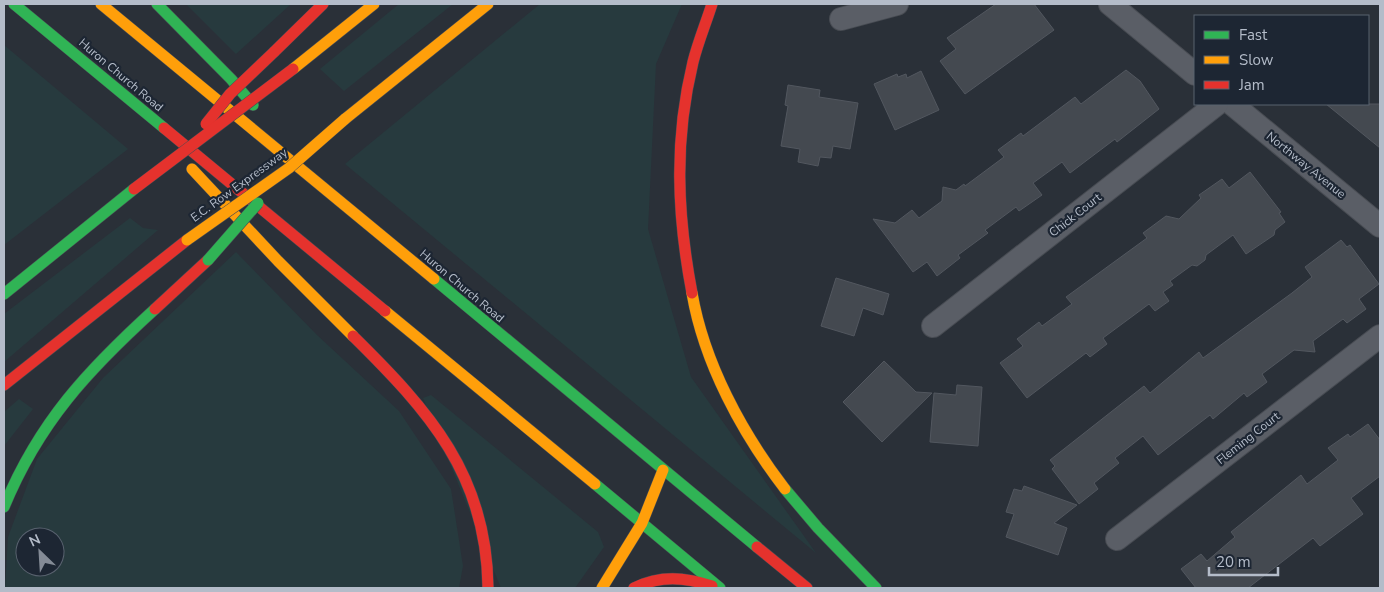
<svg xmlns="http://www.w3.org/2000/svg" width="1384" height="592" font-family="'Nunito Sans',sans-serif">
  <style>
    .green { fill: #273a3e; fill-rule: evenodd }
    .building { fill: #444950; stroke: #52575f }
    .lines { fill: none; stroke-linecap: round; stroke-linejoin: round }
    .street-casing { stroke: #484c53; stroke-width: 24 }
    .fast-casing { stroke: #474c53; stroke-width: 12 }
    .slow-casing { stroke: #474c53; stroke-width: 12 }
    .jam-casing { stroke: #474c53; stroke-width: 12 }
    .street { stroke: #5a5e66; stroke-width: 22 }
    .fast { stroke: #30b455; stroke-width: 11 }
    .slow { stroke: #ff9f0a; stroke-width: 11 }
    .jam { stroke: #e5322d; stroke-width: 11 }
    .fast-bridge-casing { stroke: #474c53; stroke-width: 12; stroke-linecap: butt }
    .slow-bridge-casing { stroke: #474c53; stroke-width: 12; stroke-linecap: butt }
    .jam-bridge-casing { stroke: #474c53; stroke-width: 12; stroke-linecap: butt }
    .fast-bridge { stroke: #30b455; stroke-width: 11 }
    .slow-bridge { stroke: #ff9f0a; stroke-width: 11 }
    .jam-bridge { stroke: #e5322d; stroke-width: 11 }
    .labels { text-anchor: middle; stroke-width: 4.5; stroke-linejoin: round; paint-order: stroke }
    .street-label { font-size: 12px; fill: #b4bcc9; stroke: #1d2633 }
  </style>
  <rect width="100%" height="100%" fill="#2a3038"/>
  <g class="green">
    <polygon points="186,4 291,4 236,54"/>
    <polygon points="399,4 453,4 344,91 320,69"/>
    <polygon points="540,4 682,4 656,64 648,229 691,377 816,553 345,164"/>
    <polygon points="4,45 128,149 4,245"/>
    <polygon points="130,218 143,228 158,230 4,362 4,314"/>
    <path d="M 236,252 L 317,335 L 399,411 L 451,489 L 463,566 L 459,588 L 5,588 L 8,537 L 37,459 L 103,378 ZM 25,537 L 55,537 L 55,567 L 25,567 Z"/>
    <polygon points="431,395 598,532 604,547 575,588 501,588 423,398"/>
    <polygon points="19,399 33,409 4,446 4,412"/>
  </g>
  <g class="building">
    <polygon points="996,4 1034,4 1054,30 965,94 940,61 956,49 947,38"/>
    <polygon points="1126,70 1140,81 1159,109 1117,142 1115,139 1070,173 1062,162 1033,183 1042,195 1019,211 1016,207 985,230 988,233 958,255 960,258 937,276 927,262 913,272 873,219 895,223 912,210 919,218 942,201 943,187 956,190 964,184 965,186 1004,157 998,150 1021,133 1023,136 1075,97 1081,104"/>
    <polygon points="921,71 939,110 895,130 874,84 897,74 898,77 906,74 907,78"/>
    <polygon points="788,85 820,90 819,97 858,103 850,149 833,146 831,158 820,157 818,166 798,162 800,149 781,146 788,106 785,105"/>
    <polygon points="1326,104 1380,104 1380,148"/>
    <polygon points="1250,172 1281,212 1279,213 1285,222 1275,230 1274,235 1246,254 1233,235 1206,255 1205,260 1197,266 1192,265 1170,281 1173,285 1163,292 1169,301 1155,311 1149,304 1103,338 1107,344 1090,357 1086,353 1027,398 1000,363 1023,346 1017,339 1039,322 1042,326 1072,304 1066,297 1147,238 1143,233 1166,216 1179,219 1201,198 1199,195 1222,179 1229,188"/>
    <polygon points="1341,240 1347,247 1350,245 1379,284 1359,299 1366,309 1347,323 1343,319 1313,341 1315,352 1294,350 1262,374 1267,382 1247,397 1244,393 1213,419 1210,415 1158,455 1143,436 1115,458 1119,463 1094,483 1098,489 1079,504 1052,469 1055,466 1050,460 1144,386 1150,393 1199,352 1203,358 1292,293 1312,277 1305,267"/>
    <polygon points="836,278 889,294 883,315 863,308 854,336 821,326"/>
    <polygon points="884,361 916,392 932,393 882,442 843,402"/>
    <polygon points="957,385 982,387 978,446 930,442 934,393 956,395"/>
    <polygon points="1368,424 1380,440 1380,476 1351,498 1363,514 1320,546 1313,538 1248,588 1196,588 1181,569 1201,554 1207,561 1235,537 1231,532 1301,475 1307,484 1338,460 1328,448 1348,434 1350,437"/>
    <polygon points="1024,486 1077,505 1054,523 1067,528 1058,555 1006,537 1014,514 1006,512 1014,489 1022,491"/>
  </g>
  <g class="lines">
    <defs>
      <g id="street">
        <polyline points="1110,4 1195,74"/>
        <polyline points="841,19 897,4"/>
        <polyline points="1232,104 1380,226"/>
        <polyline points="933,326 1217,104"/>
        <polyline points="1117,539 1380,336"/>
      </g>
      <g id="fast">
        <polyline points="14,4 164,128"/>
        <polyline points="157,4 231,79 253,105"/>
        <polyline points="434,279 757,547"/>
        <polyline points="4,294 134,189"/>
        <polyline points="595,484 720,588"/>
        <polyline points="785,489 818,528 876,588"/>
        <path d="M 4,507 C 39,422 88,370 155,309"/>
      </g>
      <g id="slow">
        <polyline points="101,4 434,279"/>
        <polyline points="293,69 374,4"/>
        <polyline points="345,119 488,4"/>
        <polyline points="192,169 278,261 353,336"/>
        <path d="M 692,293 C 704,363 742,433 785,489"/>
        <polyline points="385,311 595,484"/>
        <polyline points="602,588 642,523 663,470"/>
      </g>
      <g id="jam">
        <polyline points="274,52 323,4"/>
        <polyline points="164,128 385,311"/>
        <path d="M 692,293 C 677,214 674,140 693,62 C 698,42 706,23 712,4"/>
        <polyline points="155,309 208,260"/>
        <path d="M 353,336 C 429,411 487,475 488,588"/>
        <polyline points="4,385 187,240"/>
        <polyline points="757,547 807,588"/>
        <path d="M 634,588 C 660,575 685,577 712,586"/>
      </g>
    </defs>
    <use href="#street" class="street-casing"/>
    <use href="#fast" class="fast-casing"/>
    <use href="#slow" class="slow-casing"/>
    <use href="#jam" class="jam-casing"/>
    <use href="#street" class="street"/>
    <use href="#fast" class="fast"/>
    <use href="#slow" class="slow"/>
    <use href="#jam" class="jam"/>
    <defs>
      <polyline id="fast-bridge" points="208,260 258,203"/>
      <polyline id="slow-bridge" points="187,240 289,168 345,119"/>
      <g id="jam-bridge">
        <polyline points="206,124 230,94 274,52"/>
        <polyline points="134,189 293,69"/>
      </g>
    </defs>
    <use href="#fast-bridge" class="fast-bridge-casing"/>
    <use href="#slow-bridge" class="slow-bridge-casing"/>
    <use href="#jam-bridge" class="jam-bridge-casing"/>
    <use href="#fast-bridge" class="fast-bridge"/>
    <use href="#slow-bridge" class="slow-bridge"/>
    <use href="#jam-bridge" class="jam-bridge"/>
  </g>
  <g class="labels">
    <g class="street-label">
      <text transform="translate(121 75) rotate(40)" y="4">Huron Church Road</text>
      <text transform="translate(1306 165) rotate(39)" y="4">Northway Avenue</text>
      <text transform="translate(239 185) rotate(-36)" y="4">E.C. Row Expressway</text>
      <text transform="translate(1075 215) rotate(-38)" y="4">Chick Court</text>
      <text transform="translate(462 286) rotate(40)" y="4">Huron Church Road</text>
      <text transform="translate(1248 438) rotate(-38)" y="4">Fleming Court</text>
    </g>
  </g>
  <rect width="1384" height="592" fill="none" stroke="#b4bcc9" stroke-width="10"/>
  <rect x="1194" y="15" width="175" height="90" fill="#1d2633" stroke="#59626f"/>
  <rect x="1204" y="31" width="25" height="8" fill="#30b455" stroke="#59626f"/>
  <text x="1239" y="40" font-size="15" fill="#b4bcc9">Fast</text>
  <rect x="1204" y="56" width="25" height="8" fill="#ff9f0a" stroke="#59626f"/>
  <text x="1239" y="65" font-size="15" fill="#b4bcc9">Slow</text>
  <rect x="1204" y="81" width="25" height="8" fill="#e5322d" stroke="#59626f"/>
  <text x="1239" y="90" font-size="15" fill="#b4bcc9">Jam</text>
  <g transform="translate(40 552) rotate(335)"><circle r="24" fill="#1d2633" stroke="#59626f"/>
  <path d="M0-4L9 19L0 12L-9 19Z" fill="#848b96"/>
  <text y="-8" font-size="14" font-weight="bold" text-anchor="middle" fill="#b4bcc9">N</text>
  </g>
  <path d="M1209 567v8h69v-8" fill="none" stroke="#b4bcc9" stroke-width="2.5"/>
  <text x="1216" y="567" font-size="15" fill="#b4bcc9" stroke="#1d2633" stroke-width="4" paint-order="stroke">20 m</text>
</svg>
